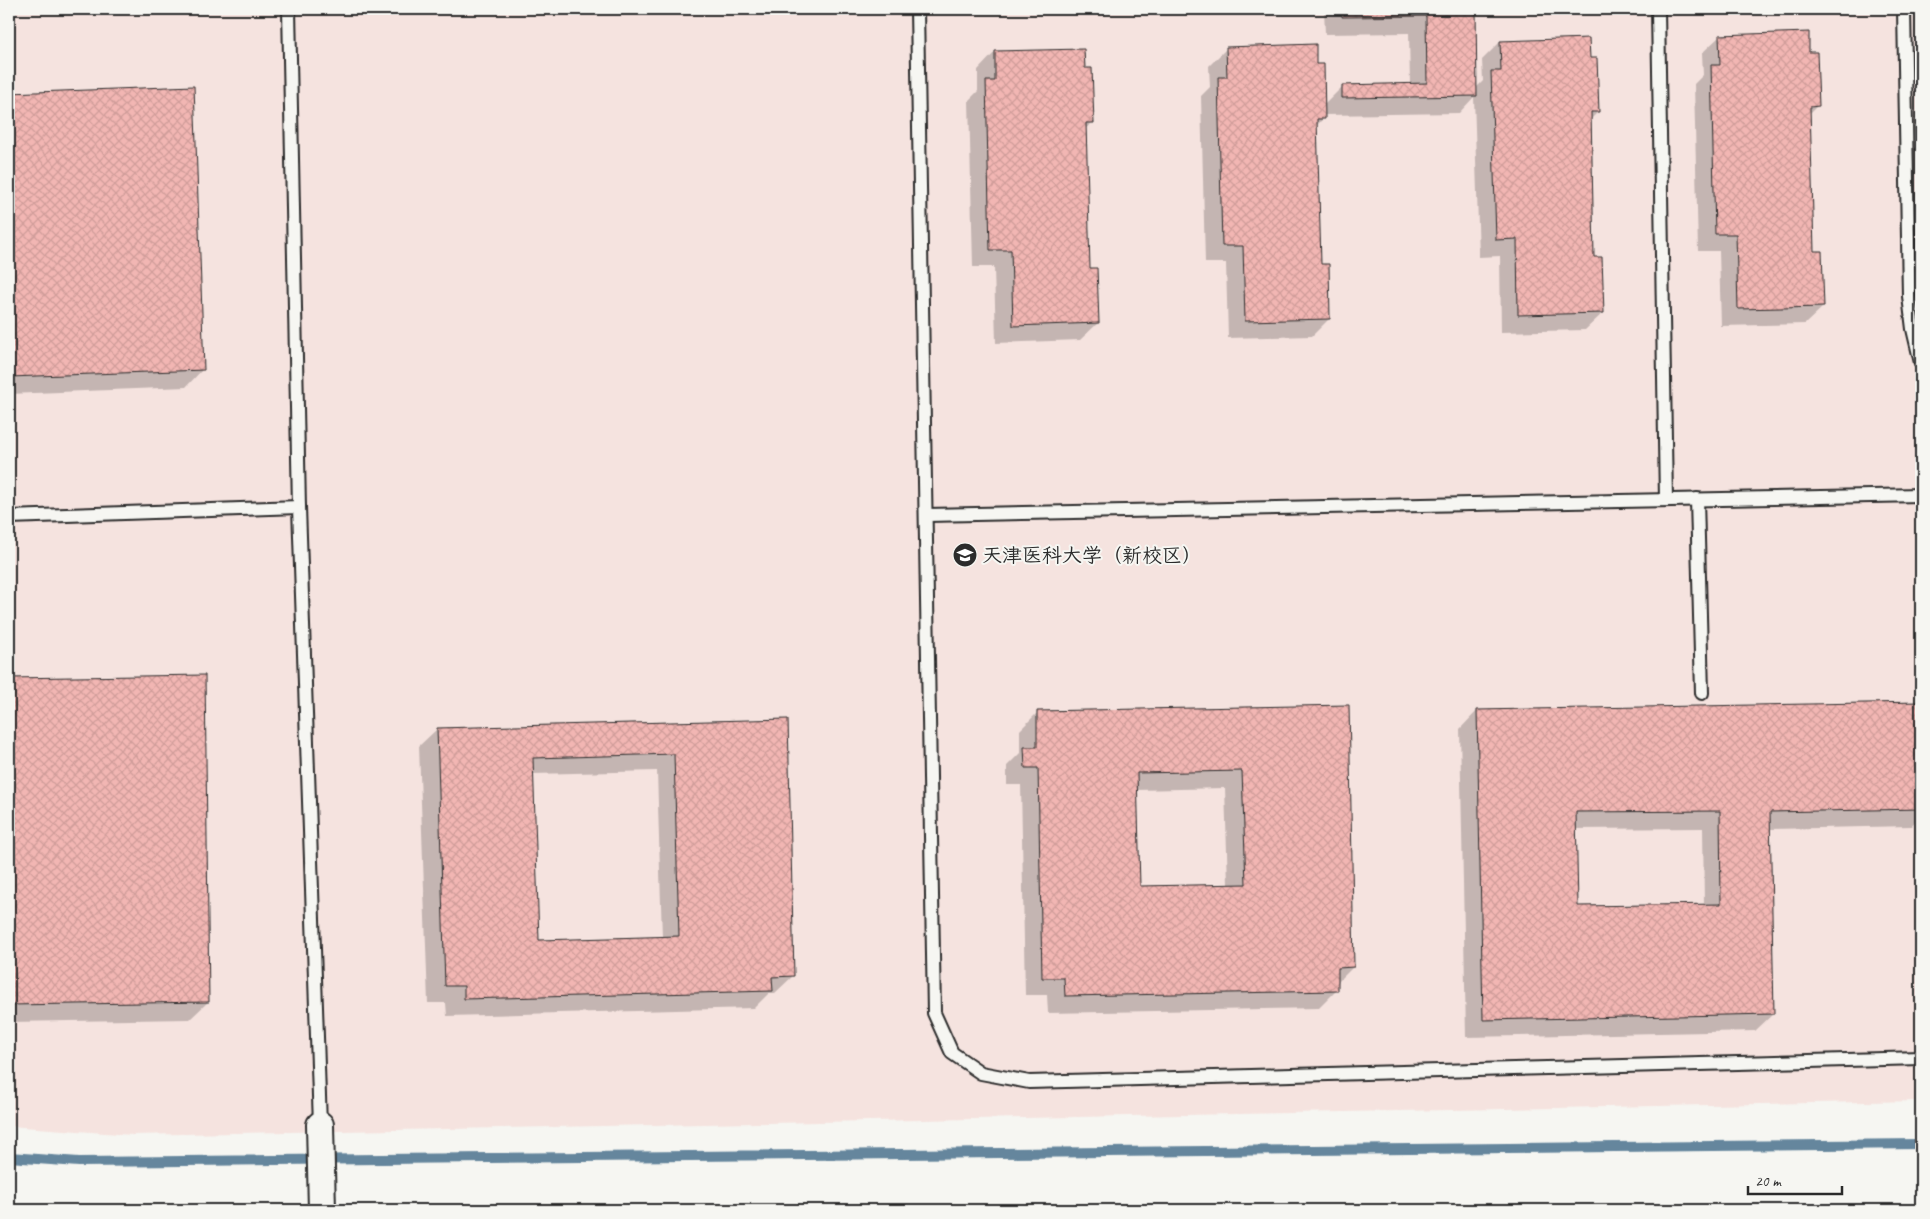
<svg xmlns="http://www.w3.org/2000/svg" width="1930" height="1219" font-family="Caveat,'LXGW WenKai TC',sans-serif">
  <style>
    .built { fill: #f5e3df }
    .shadow { fill: #0003; fill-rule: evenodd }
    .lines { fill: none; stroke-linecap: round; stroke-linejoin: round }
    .stream { stroke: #65869d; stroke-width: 10 }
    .building { fill: url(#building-cross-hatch); stroke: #2b2b2b; fill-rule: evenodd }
    .service-casing { stroke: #2b2b2b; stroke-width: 16 }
    .minor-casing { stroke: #2b2b2b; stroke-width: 30 }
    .service { stroke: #f6f6f2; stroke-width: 12 }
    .minor { stroke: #f6f6f2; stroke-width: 26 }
    .labels { text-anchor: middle; stroke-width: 4; stroke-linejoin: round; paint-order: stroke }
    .poi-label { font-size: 20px; fill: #2b2b2b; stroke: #f6f6f2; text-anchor: start }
  </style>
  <defs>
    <pattern id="building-cross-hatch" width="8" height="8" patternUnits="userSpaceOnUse" patternTransform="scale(1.25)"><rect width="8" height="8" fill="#f2b6b3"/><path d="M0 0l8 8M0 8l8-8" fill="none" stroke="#d09d9a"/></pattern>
  </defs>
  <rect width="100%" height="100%" fill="#f6f6f2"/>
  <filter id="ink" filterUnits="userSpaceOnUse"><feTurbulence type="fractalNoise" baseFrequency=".02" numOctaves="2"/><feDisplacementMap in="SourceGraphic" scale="10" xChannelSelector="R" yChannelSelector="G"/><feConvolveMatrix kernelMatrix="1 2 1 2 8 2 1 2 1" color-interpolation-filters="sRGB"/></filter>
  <g filter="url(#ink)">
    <polygon class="built" points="9,9 1921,9 1921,1101 132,1135 9,1126"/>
    <g class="shadow">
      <polygon points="1324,9 1474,9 1476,88 1483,81 1482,60 1500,42 1589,59 1598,112 1590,120 1593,259 1603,313 1585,330 1501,332 1500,256 1479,257 1474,97 1459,113 1324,115 1324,118 1316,126 1320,265 1329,319 1312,336 1228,338 1226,263 1205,263 1201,96 1210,87 1209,66 1227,48 1315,65 1324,105 1343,86 1410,85 1409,33 1325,34"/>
      <polygon points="1720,36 1808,53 1817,106 1809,114 1813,253 1823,307 1805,324 1721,326 1719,251 1698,251 1694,84 1703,75 1702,53"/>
      <polygon points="995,52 1083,69 1093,122 1084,130 1088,269 1098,323 1080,340 996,343 994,267 973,267 969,100 978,91 978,70"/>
      <polygon points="193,87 203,369 186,387 9,394 9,94"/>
      <polygon points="203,676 208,1002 190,1019 9,1022 9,679"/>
      <path d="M 1921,703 L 1921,815 L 1911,826 L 1769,829 L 1773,1014 L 1755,1031 L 1466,1037 L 1460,729 L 1477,711 ZM 1703,828 L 1704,906 L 1576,907 L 1575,829 Z"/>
      <path d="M 1348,707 L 1353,967 L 1337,983 L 1337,990 L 1319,1008 L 1048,1013 L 1047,995 L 1025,995 L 1021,785 L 1007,785 L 1007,766 L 1020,753 L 1020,730 L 1037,713 ZM 1225,788 L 1228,885 L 1139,888 L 1136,790 Z"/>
      <path d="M 787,721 L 793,976 L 775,993 L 769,993 L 754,1008 L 447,1016 L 446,1003 L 428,1003 L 419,746 L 437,729 ZM 657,771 L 662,938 L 538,941 L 533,774 Z"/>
    </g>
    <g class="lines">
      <polyline class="stream" points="9,1157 79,1162 1921,1144"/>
    </g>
    <g class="building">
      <polygon points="1342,9 1476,9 1477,96 1342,98 1342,85 1427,83 1426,16 1342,17"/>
      <polygon points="1809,32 1809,52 1817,52 1819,106 1810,107 1814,251 1822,251 1824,307 1738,309 1736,234 1715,234 1711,65 1720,65 1719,35"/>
      <polygon points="1589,38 1590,58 1597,58 1599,112 1591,112 1594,257 1602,257 1604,313 1518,315 1517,239 1496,240 1491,71 1501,71 1500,41"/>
      <polygon points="1316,44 1316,64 1324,64 1325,119 1317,119 1321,264 1329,264 1330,319 1245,321 1243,246 1222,246 1218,77 1227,77 1226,47"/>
      <polygon points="1084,49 1085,68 1092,68 1094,123 1086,123 1090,268 1097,268 1099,323 1013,326 1011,250 990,250 986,81 995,81 995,51"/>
      <polygon points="194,86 204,370 9,377 9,93"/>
      <polygon points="205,675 209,1002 9,1005 9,678"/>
      <path d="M 1921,702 L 1921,809 L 1770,812 L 1774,1014 L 1483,1020 L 1477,710 ZM 1720,811 L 1721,904 L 1578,906 L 1576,812 Z"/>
      <path d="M 1349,705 L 1354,967 L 1338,968 L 1338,991 L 1065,996 L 1064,978 L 1042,978 L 1038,768 L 1025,768 L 1024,747 L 1037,747 L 1037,711 ZM 1242,771 L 1246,884 L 1140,886 L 1137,773 Z"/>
      <path d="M 788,719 L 794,976 L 772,977 L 773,991 L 464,999 L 464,986 L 445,986 L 437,728 ZM 674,754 L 679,936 L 539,940 L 533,758 Z"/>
    </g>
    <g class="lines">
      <defs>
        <g id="service">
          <polyline points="289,9 299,507 320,1125"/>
          <polyline points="917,9 934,1013 952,1053 981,1073 1029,1082 1921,1058"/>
          <polyline points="1658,9 1666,500"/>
          <polyline points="1904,9 1909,296 1913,329 1921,363"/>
          <polyline points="1697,499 1702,693"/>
          <polyline points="927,515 1921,495"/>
          <polyline points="9,517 299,507"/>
        </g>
        <polyline id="minor" points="320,1125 322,1210"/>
      </defs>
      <use href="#service" class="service-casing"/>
      <use href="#minor" class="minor-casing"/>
      <use href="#service" class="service"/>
      <use href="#minor" class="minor"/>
    </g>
  </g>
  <defs>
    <symbol id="university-disc" viewBox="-11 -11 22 22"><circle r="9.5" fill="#2b2b2b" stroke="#f6f6f2"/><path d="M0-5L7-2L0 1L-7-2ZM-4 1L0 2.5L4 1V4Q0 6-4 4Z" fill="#fff"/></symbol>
  </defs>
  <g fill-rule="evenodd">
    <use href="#university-disc" x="951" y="541" width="28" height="28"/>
  </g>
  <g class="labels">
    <g class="poi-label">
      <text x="982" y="562">天津医科大学（新校区）</text>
    </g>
  </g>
  <rect width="1930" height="1219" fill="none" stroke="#f6f6f2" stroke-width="30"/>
  <rect x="15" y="15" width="1900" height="1189" fill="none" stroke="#2b2b2b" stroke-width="2" filter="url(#ink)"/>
  <path d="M1748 1186v8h94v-8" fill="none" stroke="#2b2b2b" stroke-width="2.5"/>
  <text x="1755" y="1186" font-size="15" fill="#2b2b2b" stroke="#f6f6f2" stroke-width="4" paint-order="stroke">20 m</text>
</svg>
